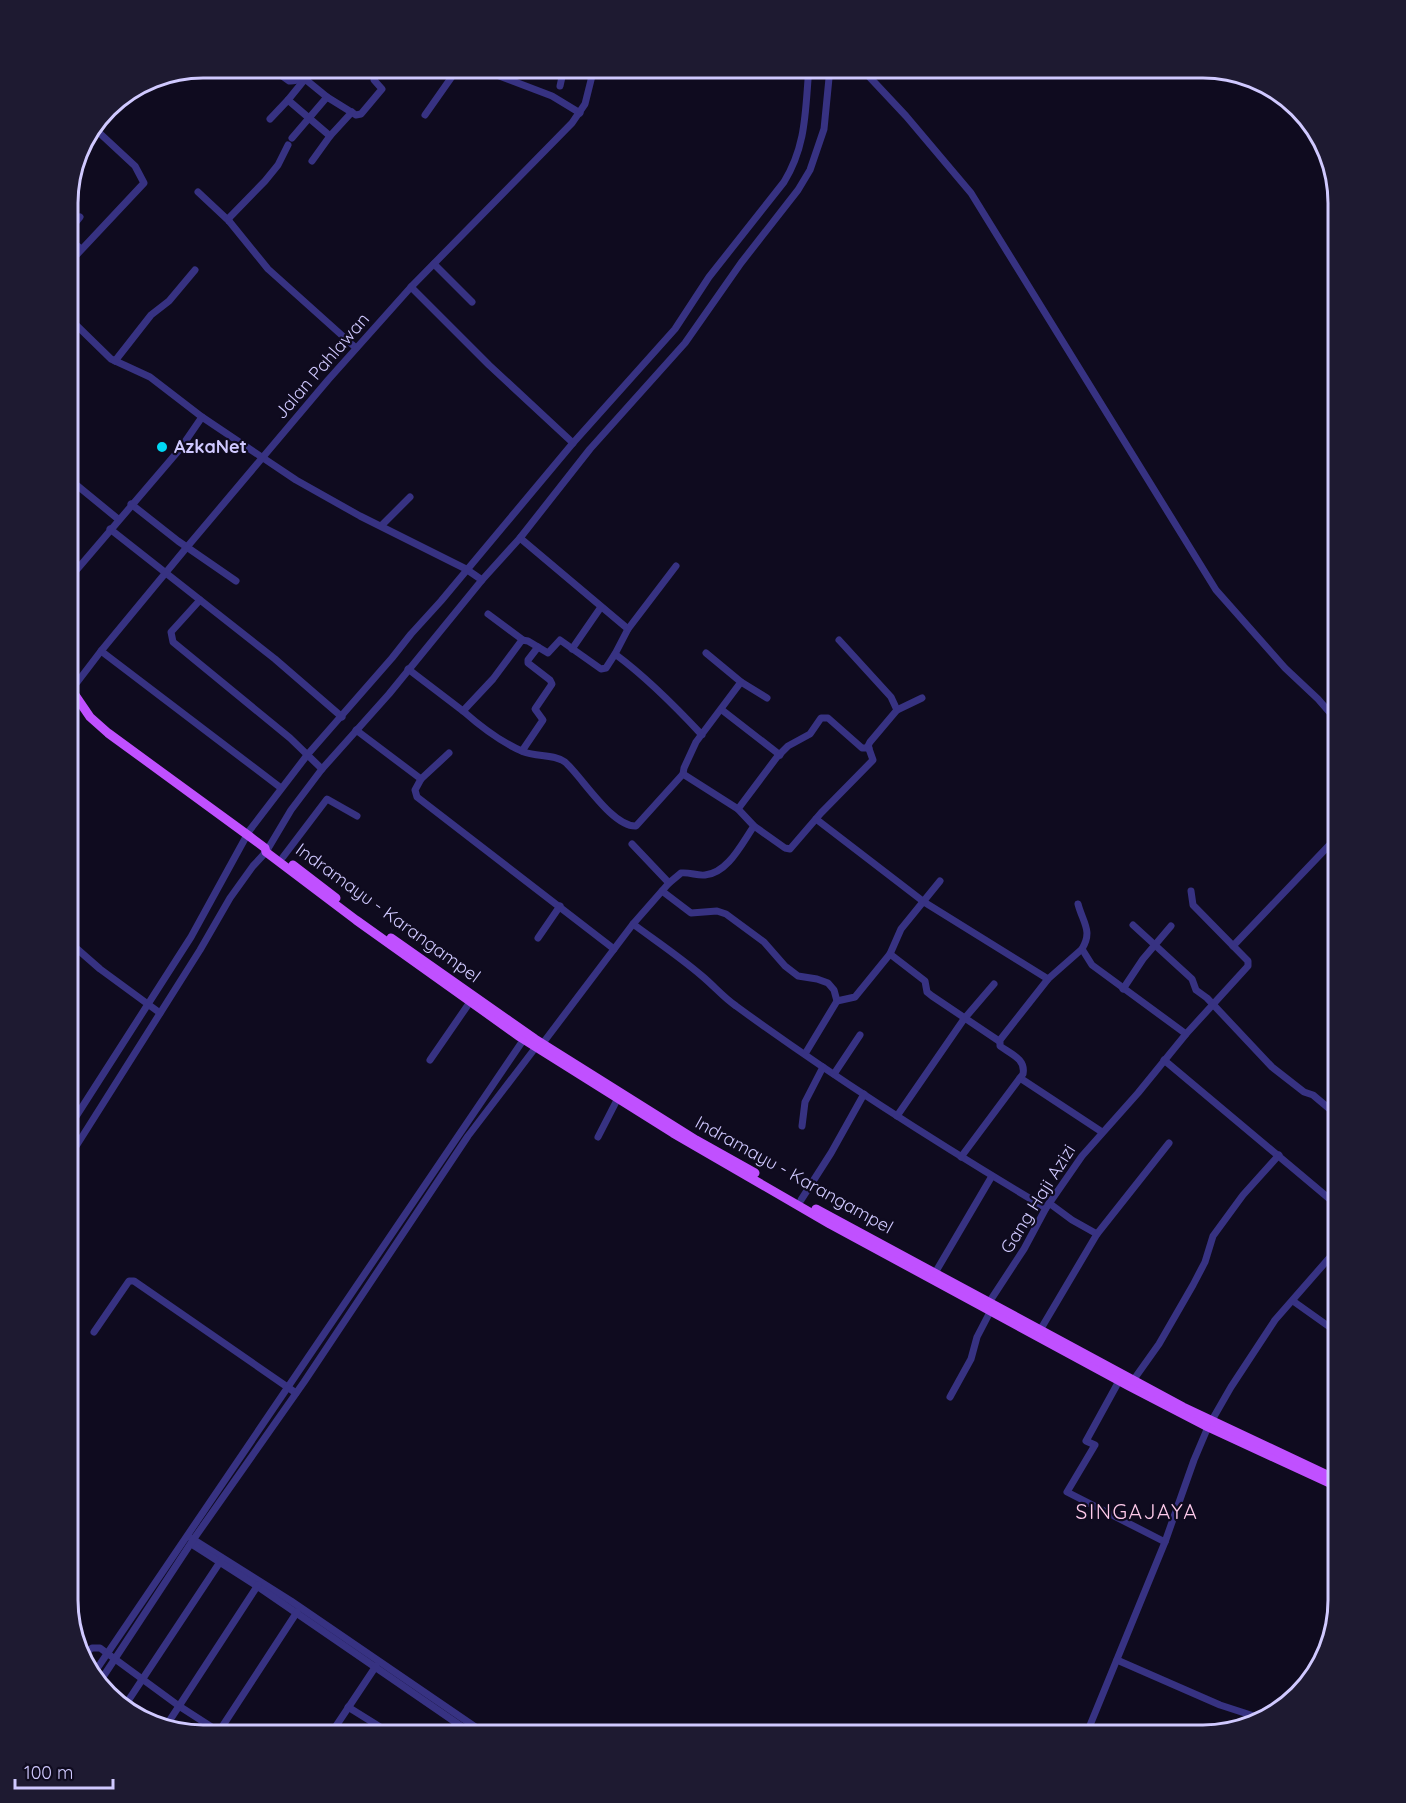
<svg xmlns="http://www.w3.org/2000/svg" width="1406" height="1803" font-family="Quicksand,sans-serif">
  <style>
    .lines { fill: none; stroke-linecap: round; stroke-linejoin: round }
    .minor { stroke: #373282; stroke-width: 7 }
    .major { stroke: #c050ff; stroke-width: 9 }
    .poi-dot { fill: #00d8f4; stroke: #0f0b1f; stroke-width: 2 }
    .labels { text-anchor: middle; stroke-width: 4.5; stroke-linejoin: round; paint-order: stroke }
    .street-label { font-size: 18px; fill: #d0c9ff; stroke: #0f0b1f }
    .poi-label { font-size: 18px; font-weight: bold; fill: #d0c9ff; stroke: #0f0b1f; text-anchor: start }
    .quarter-label { font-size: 21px; letter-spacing: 1.5px; fill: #ffcbeb; stroke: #0f0b1f }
    .rim { fill: none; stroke: #d0c9ff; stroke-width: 3 }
  </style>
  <rect width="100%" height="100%" fill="#0f0b1f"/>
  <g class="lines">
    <g class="minor">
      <path d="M 271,68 L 289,81 C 299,82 305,75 312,68"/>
      <polyline points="393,68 407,72"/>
      <polyline points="478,68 552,96 580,113"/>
      <polyline points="861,68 906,116 971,193 1216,590 1285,668 1318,699 1338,722"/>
      <polyline points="560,86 564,68"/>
      <polyline points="425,115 458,68"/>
      <polyline points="270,119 288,100"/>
      <polyline points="330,136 288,100 305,79 327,97 356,115 361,114 382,89 374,80 379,68"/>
      <polyline points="292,138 327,97"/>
      <polyline points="312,161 330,136 352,112"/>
      <polyline points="69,190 70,186"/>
      <polyline points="198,192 229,221 268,269 356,348"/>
      <polyline points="229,221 229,218 265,181 278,165 288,145"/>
      <polyline points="68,232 80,217"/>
      <polyline points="68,238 81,249"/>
      <polyline points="68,264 144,183 135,166 93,127"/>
      <polyline points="434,264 472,302"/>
      <polyline points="411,287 489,365 573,443"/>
      <polyline points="68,317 111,359 150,377 202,417"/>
      <polyline points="115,361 151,315 169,301 195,270"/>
      <polyline points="68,478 118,519"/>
      <polyline points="131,504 178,541 236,581"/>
      <polyline points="382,525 410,497"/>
      <polyline points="110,529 275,659 342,717"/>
      <polyline points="520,538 628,629 615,654"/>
      <polyline points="68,580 180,449 202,417 296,480 360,516 466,569 482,580"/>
      <polyline points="200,600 171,632 173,642 290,738 322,769"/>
      <polyline points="488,614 523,640"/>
      <polyline points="628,629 676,566"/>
      <polyline points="839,640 891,697 897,710"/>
      <polyline points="572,649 601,607"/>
      <polyline points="101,651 281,788"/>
      <polyline points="408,669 463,711"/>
      <polyline points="741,682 767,698"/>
      <polyline points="72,689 101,651 187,547 328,380 411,287 572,123 585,104 594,68"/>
      <polyline points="722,710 780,755"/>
      <polyline points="356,730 421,779 415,790 417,797 614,949"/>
      <path d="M 702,735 C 675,706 646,677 615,654 L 606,668 L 601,669 L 560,640 L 548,653 L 528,641 L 522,640 L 493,679 L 463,711 C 480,726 502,743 524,752 C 537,757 555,754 565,762 C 582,777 612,827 636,826 L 683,774 L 684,768 L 696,742 L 741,682 L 706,653"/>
      <polyline points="522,751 543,720 535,709 552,684 550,680 528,663 528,660 538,647"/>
      <polyline points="683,774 738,809 754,826 785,848 790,849 821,813 873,760 868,746 870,742 897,710 922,698"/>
      <polyline points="421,779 449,753"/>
      <polyline points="738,809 777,757 788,746 810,734 821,718 828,718 862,748 869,748"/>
      <polyline points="816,819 924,902 1048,979"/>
      <path d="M 246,835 L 308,754 L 392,658 L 411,634 L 441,601 L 573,443 L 675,329 L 709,277 L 784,182 C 807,144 805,110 809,68"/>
      <polyline points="632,844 669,883"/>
      <polyline points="283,857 327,799 357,816"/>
      <polyline points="662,891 691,913 717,911 726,914 764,942 785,966 798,976 817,979 828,983 834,990 837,1001 805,1054"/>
      <path d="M 1078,904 C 1083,923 1093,931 1082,949 L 1092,965 L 1186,1034"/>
      <path d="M 633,924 C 656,941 680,957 702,976 C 714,986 723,997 736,1006 C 836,1079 940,1145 1046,1208"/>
      <polyline points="1133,925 1192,979 1196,990 1207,998 1272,1067 1304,1092 1313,1095 1338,1116"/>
      <polyline points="538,938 560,906"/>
      <polyline points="68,941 100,969 160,1013"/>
      <polyline points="1233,946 1338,836"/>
      <polyline points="890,954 925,981 927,992 932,996 999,1041"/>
      <polyline points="1123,989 1143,959 1171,926"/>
      <polyline points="837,1001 855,997 890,954 901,929 940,881"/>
      <polyline points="430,1060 470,1002"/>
      <polyline points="1164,1060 1338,1206"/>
      <polyline points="834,1074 860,1035"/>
      <polyline points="1020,1078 1102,1132"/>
      <polyline points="897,1116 964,1019 994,984"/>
      <polyline points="802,1126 805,1102 823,1067"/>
      <polyline points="68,1129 191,937 247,835"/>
      <polyline points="598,1137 618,1098"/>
      <path d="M 961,1157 L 1023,1074 C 1026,1059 1011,1054 1000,1046 L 1000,1040 L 1048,979 L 1082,949"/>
      <polyline points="68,1159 200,950 230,898 253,866 266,852 291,810 322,769 389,694 482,580 520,538 590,449 685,343 741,263 798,190 810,170 824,129 830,68"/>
      <polyline points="801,1200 831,1153 864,1094"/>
      <polyline points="1049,1203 1072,1220 1097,1234"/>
      <polyline points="935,1273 992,1176"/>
      <polyline points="1293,1301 1338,1333"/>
      <polyline points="988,1304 1024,1249 1046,1208 1082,1156 1138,1093 1186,1034 1248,966 1248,961 1245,958 1193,905 1191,891"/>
      <polyline points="94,1332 129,1281 134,1281 296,1393"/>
      <polyline points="1039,1332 1097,1234 1169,1143"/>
      <polyline points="1119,1381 1086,1441 1095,1445 1067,1492 1165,1542"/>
      <polyline points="1132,1382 1159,1344 1193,1285 1205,1262 1213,1236 1243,1195 1279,1155"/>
      <polyline points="950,1397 971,1359 977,1337 990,1312"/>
      <polyline points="191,1538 291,1601 487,1735"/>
      <polyline points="193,1545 257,1586 474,1735"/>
      <polyline points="84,1654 92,1648 100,1648 179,1706 224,1735"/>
      <polyline points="1117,1660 1220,1705 1260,1718"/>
      <polyline points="92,1676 526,1036"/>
      <path d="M 99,1683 L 193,1540 L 304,1382 L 468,1136 L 536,1047 L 543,1043 L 633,924 L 669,883 L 681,873 C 690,872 697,876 705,875 C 728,873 742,843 754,826"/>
      <polyline points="124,1707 222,1559"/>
      <polyline points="348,1707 393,1735"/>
      <polyline points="166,1726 258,1585"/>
      <polyline points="218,1733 297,1612"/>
      <polyline points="330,1735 376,1666"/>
      <polyline points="1086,1735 1165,1542 1194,1460 1208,1427 1231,1387 1275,1320 1338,1248"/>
    </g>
    <g class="major">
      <polyline points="75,695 90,717 108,733 249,836 265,848 266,852 356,920 520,1037 673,1133 830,1224 1129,1386 1208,1427 1338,1487"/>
      <path d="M 68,707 C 74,704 76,699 74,692 L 68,686"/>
      <polyline points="293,865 336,898"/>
      <polyline points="391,938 535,1039 696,1140 755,1173"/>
      <polyline points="816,1209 1183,1407 1338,1480"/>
    </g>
  </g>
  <circle class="poi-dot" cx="162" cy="447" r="6"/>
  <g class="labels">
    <g class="street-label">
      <text transform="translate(322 366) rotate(-49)" y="6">Jalan Pahlawan</text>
      <text transform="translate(388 913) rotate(36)" y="6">Indramayu - Karangampel</text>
      <text transform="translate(794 1175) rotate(29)" y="6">Indramayu - Karangampel</text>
      <text transform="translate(1038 1199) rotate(-58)" y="6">Gang Haji Azizi</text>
    </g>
    <g class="poi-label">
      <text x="174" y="453">AzkaNet</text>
    </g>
    <g class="quarter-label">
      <text x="1137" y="1519">SINGAJAYA</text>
    </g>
  </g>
  <path d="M0 0H1406V1803H0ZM203 78H1203A125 125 0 0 1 1328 203V1600A125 125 0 0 1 1203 1725H203A125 125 0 0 1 78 1600V203A125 125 0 0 1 203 78Z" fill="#1e1a31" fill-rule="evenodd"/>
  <path class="rim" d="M203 78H1203A125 125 0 0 1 1328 203V1600A125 125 0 0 1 1203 1725H203A125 125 0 0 1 78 1600V203A125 125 0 0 1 203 78Z"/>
  <path d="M15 1779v9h98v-9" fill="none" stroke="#d0c9ff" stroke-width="3"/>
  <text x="24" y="1779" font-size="18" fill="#d0c9ff" stroke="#0f0b1f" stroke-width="4.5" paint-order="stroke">100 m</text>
</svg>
